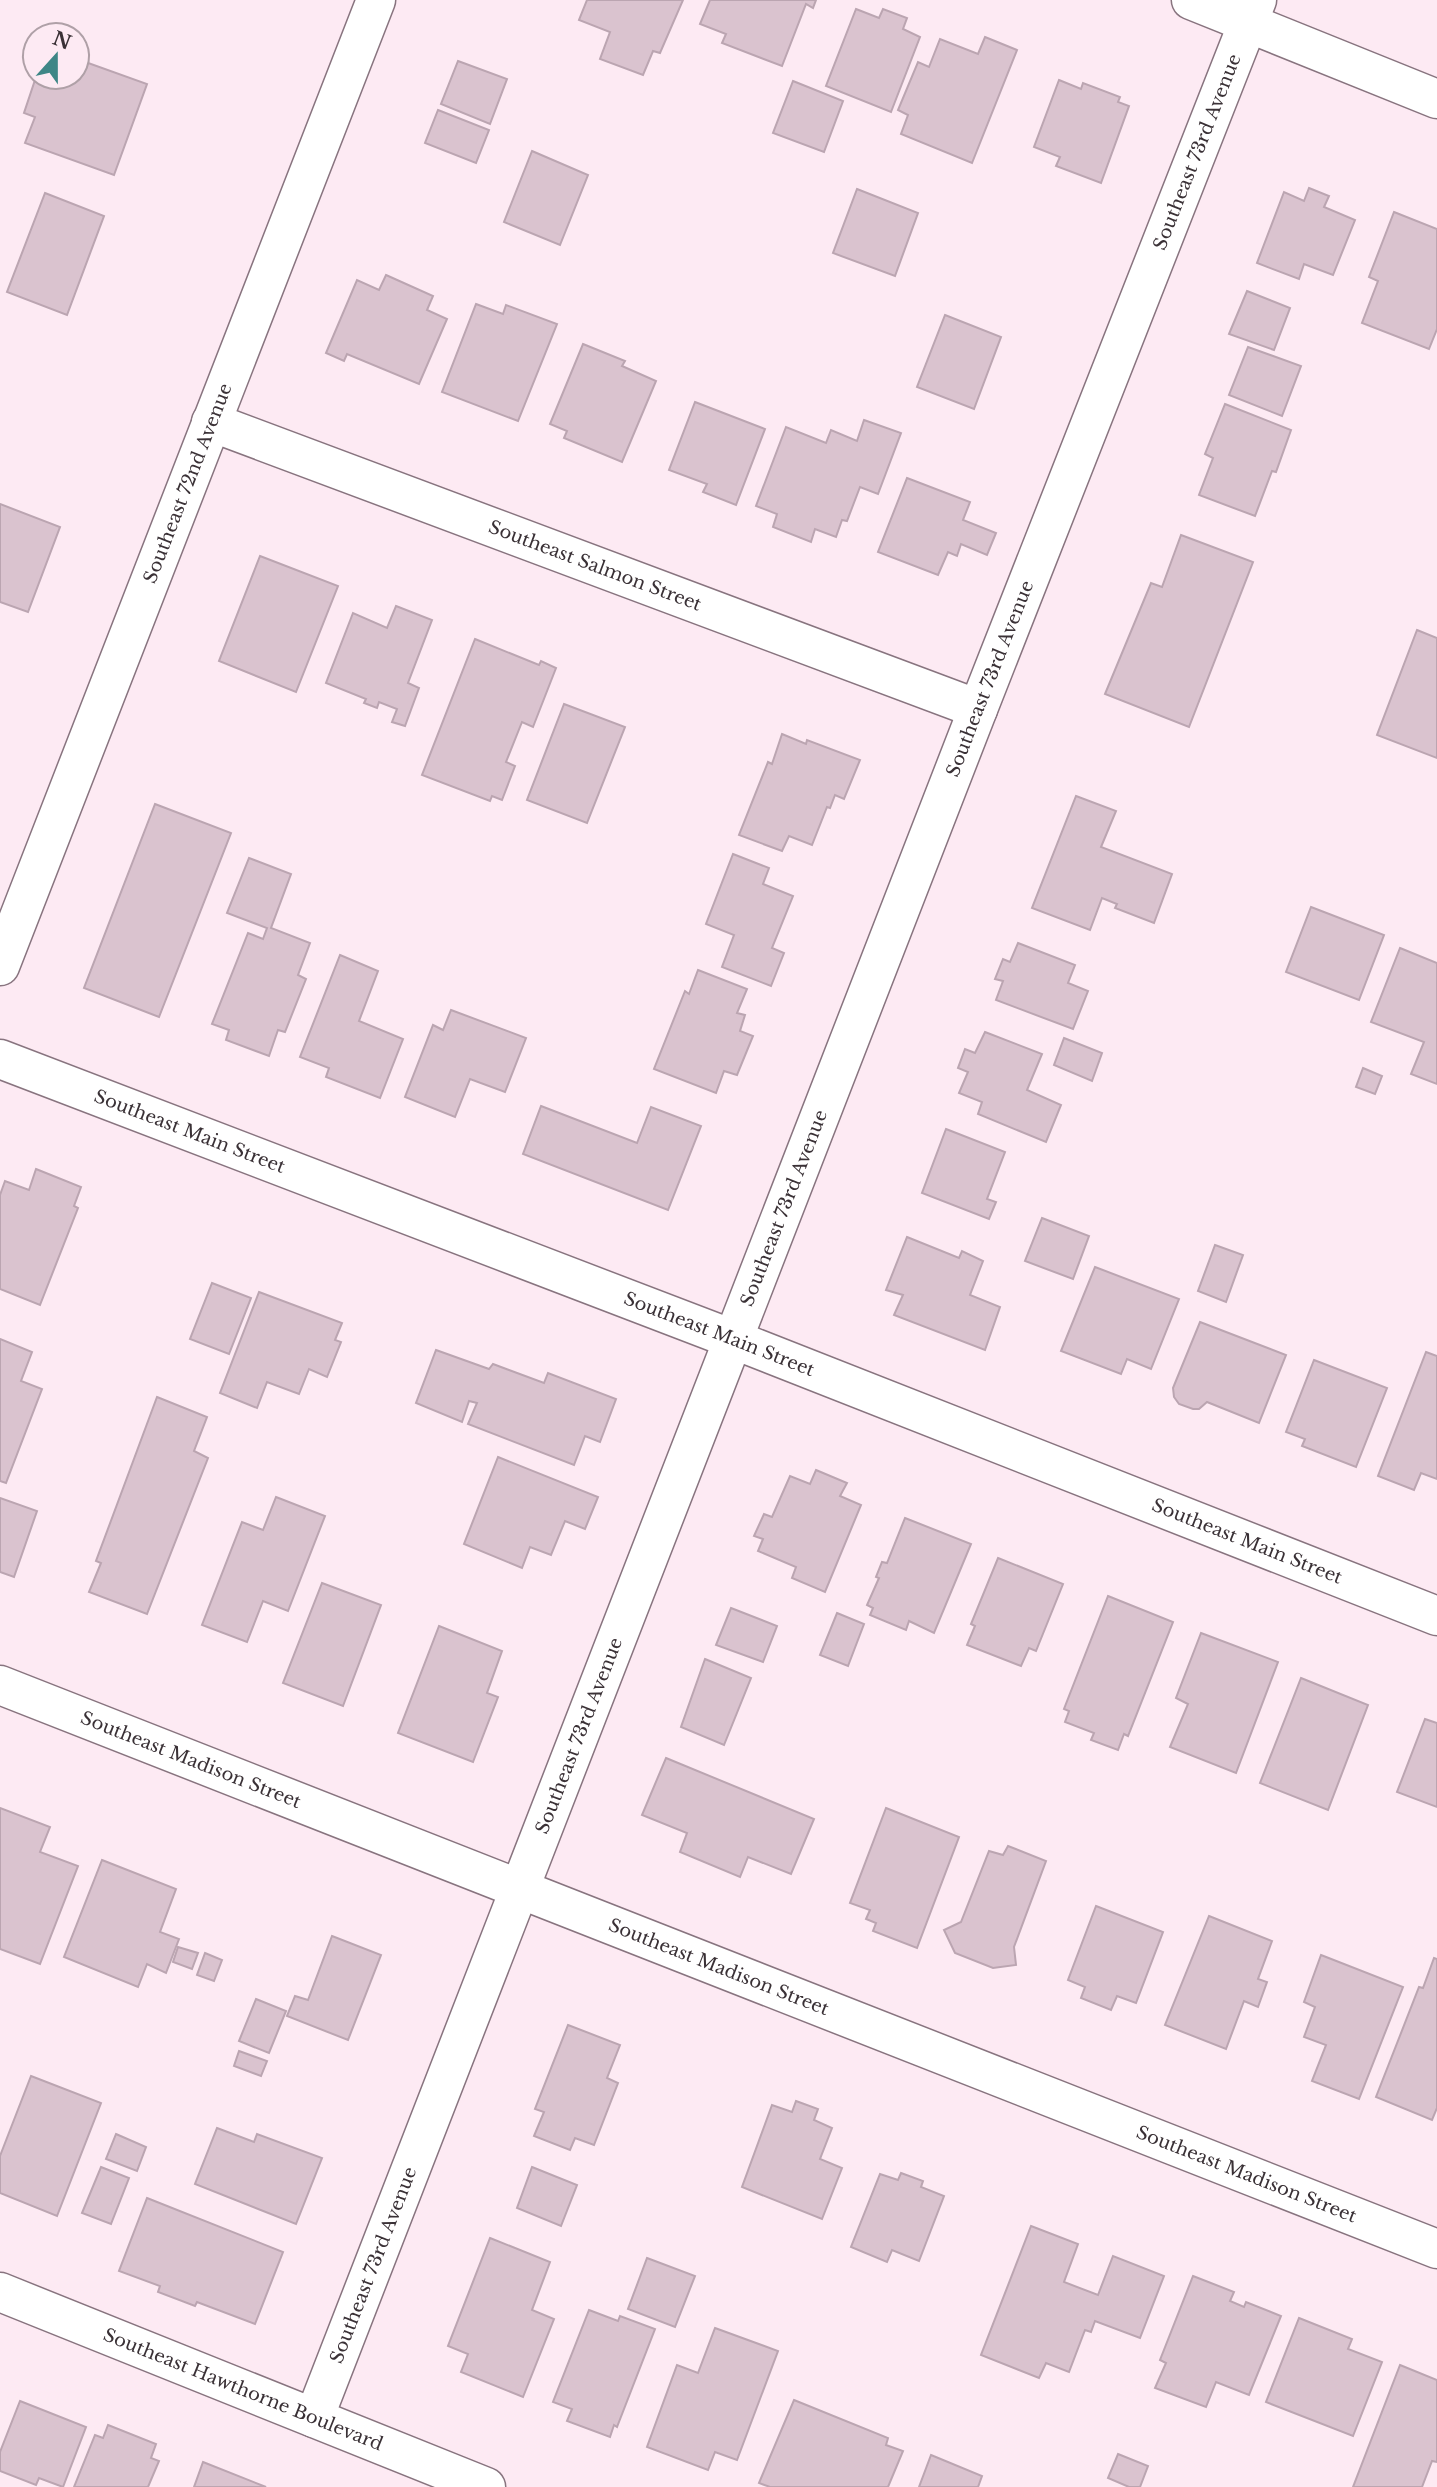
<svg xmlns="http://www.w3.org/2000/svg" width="1437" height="2487" font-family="'Libre Baskerville',serif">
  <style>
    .building { fill: #dac3cf; stroke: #bba5b1; stroke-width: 2 }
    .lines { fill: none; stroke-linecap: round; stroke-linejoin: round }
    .street-casing { stroke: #88747f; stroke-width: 41 }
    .street { stroke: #fff; stroke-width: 38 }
    .labels { text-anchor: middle; stroke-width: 6; stroke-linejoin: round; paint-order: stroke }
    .street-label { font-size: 18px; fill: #3a3136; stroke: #fdeaf3 }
  </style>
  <rect width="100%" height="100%" fill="#fdeaf3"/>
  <g class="building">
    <polygon points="587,0 683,0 660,53 653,51 643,75 600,59 610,32 579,20"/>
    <polygon points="710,0 816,0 813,8 806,4 782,66 722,43 726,34 700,24"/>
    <polygon points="856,9 879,18 883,9 907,18 903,29 920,37 891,112 826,86"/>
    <polygon points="985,37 1017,50 972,163 901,134 908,115 898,110 918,62 929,67 940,39 978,54"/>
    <polygon points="77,59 147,84 114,175 25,143 35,117 24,113 36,77 77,77"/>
    <polygon points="458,61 507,79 490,124 441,104"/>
    <polygon points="1059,80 1081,89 1083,83 1120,97 1118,102 1129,106 1101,183 1056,166 1060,157 1034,147"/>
    <polygon points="793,81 843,101 824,152 773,133"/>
    <polygon points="438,110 489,130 476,163 425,143"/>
    <polygon points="532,151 588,175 560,245 504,222"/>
    <polygon points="1309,188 1329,196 1324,207 1355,220 1333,275 1304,264 1299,279 1257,263 1284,192 1304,201"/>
    <polygon points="857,189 918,213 895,276 833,253"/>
    <polygon points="45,193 104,216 67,315 7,292"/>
    <polygon points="1394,212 1437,229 1437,329 1429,349 1362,323 1378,281 1369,277"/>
    <polygon points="386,275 433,296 427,310 447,319 419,384 347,354 344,361 326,353 357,280 379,290"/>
    <polygon points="1247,291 1290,308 1274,350 1229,334"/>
    <polygon points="476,304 503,314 506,305 557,324 518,421 442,392"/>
    <polygon points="945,315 1001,337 974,409 917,387"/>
    <polygon points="583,344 625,361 622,366 656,381 622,462 564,438 567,431 550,424"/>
    <polygon points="1248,347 1301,366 1282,416 1229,395"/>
    <polygon points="695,402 765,429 736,505 703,492 707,484 669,470"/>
    <polygon points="1225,404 1291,430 1276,472 1272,471 1255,516 1199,495 1213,458 1205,454"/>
    <polygon points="864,420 901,433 878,494 860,487 847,521 842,520 836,537 815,529 811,542 773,527 777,514 756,506 786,427 826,443 831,430 857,441"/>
    <polygon points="907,478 970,502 963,520 996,533 987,555 961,544 957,556 948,552 938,575 878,552"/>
    <polygon points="0,504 60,527 28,612 0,602"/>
    <polygon points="1181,535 1253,562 1189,727 1105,694 1151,583 1162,587"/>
    <polygon points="260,556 338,586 296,692 219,661"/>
    <polygon points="396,606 432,620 408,683 419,688 405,726 392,722 397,709 379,702 377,708 364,703 366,699 326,683 353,613 387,628"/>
    <polygon points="1417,630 1437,638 1437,758 1377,735"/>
    <polygon points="475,639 539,665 541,661 556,668 533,727 522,722 506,762 515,766 502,800 492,796 490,801 422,775"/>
    <polygon points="564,704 625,727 587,823 527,800"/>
    <polygon points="782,734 806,744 807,740 860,760 844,799 835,795 830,808 827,807 812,845 789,836 782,851 739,835 768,762 772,764"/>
    <polygon points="1076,796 1116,811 1101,847 1172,874 1154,923 1115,908 1117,904 1102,898 1090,930 1032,908"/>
    <polygon points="155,804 231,833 159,1017 84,988"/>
    <polygon points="733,854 769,868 763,884 793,896 772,948 784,953 771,986 722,967 734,935 706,924"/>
    <polygon points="249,858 291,874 271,928 310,943 298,975 306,979 285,1032 278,1030 269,1056 226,1040 229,1030 212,1024 248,933 263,939 267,928 227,913"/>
    <polygon points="1311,907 1384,935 1359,1000 1286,972"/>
    <polygon points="1018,943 1075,965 1068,983 1088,991 1073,1029 996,1000 1003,981 995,979 1003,959 1010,962"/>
    <polygon points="1400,948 1437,963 1437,1084 1411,1074 1424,1042 1371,1022"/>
    <polygon points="340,955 378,971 359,1021 403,1039 380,1098 326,1077 329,1068 300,1057"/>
    <polygon points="698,970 747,989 737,1013 745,1015 740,1031 753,1036 737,1075 724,1071 716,1093 654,1069 685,991 689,994"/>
    <polygon points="451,1010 526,1038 505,1092 470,1079 455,1117 405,1097 433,1025 443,1030"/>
    <polygon points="985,1032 1042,1054 1027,1090 1061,1105 1046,1142 978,1114 982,1102 959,1093 968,1072 958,1068 965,1049 975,1053"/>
    <polygon points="1064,1038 1102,1053 1092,1081 1054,1065"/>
    <polygon points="1363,1068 1382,1076 1375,1094 1356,1087"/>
    <polygon points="541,1106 637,1143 651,1107 701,1126 668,1210 523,1154"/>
    <polygon points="946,1129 1005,1152 987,1199 996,1202 989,1219 922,1193"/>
    <polygon points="36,1169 81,1187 74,1206 78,1208 40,1305 0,1289 0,1195 5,1181 29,1190"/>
    <polygon points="1042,1218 1089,1236 1073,1279 1025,1261"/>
    <polygon points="907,1237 959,1258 962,1251 983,1261 970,1295 1000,1307 985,1350 894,1315 903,1295 886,1290"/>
    <polygon points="1215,1245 1243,1255 1226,1302 1198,1291"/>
    <polygon points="1095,1267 1179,1299 1151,1369 1127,1359 1121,1374 1061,1351"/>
    <polygon points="212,1283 251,1298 229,1354 190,1339"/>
    <polygon points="259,1292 342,1323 335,1340 341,1342 327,1377 309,1369 299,1394 267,1382 257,1408 220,1393"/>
    <polygon points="1200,1322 1286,1355 1259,1423 1207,1402 1199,1409 1193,1409 1179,1404 1174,1397 1173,1388"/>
    <polygon points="0,1339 32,1352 21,1381 42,1389 6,1483 0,1481"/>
    <polygon points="436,1350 489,1369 493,1364 544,1383 548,1373 616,1399 600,1442 585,1436 574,1465 468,1424 477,1403 469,1401 462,1422 416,1403"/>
    <polygon points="1426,1352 1437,1356 1437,1479 1421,1473 1414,1490 1378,1476"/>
    <polygon points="1314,1360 1387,1388 1356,1467 1302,1446 1305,1439 1286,1432"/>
    <polygon points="157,1397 207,1417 194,1451 208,1458 147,1614 89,1592 101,1563 96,1561"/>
    <polygon points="498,1457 598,1497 585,1529 565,1521 551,1555 530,1547 522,1568 464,1544"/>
    <polygon points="816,1470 847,1483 840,1496 861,1505 825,1592 792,1578 796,1567 758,1551 763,1539 754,1536 764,1514 772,1517 790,1476 810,1484"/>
    <polygon points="276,1497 325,1516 288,1611 263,1601 247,1642 202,1625 242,1522 263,1530"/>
    <polygon points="0,1498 37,1511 14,1577 0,1572"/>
    <polygon points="905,1518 971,1544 934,1633 909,1621 906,1630 870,1615 873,1608 867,1605 879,1578 876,1577 882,1562 887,1563"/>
    <polygon points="998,1558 1063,1584 1036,1651 1029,1648 1021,1666 967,1645 975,1626 971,1624"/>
    <polygon points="322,1583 381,1605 343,1706 283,1683"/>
    <polygon points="1108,1596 1173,1622 1128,1736 1124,1734 1118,1750 1091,1740 1094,1733 1065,1722 1069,1711 1064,1709"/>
    <polygon points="731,1608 777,1626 763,1662 716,1645"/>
    <polygon points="837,1613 864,1624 848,1666 820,1655"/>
    <polygon points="439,1626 502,1651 487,1693 498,1697 473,1762 398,1733"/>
    <polygon points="1201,1633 1278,1662 1236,1773 1170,1747 1188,1704 1176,1698"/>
    <polygon points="705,1659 751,1678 724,1745 681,1727"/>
    <polygon points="1301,1678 1368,1705 1328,1810 1260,1783"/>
    <polygon points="1425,1719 1437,1723 1437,1807 1397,1792"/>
    <polygon points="666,1758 814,1819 791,1874 748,1857 740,1877 680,1852 687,1833 642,1815"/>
    <polygon points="0,1808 50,1827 40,1852 78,1866 40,1964 0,1949"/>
    <polygon points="886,1808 959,1837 917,1948 873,1931 876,1923 866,1919 870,1910 850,1903"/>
    <polygon points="1008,1846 1046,1861 1014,1947 1016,1965 993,1968 955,1953 944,1930 961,1922 989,1851 1003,1855"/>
    <polygon points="102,1860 176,1889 160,1932 179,1939 166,1973 147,1964 138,1987 64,1957"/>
    <polygon points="1096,1906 1163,1932 1136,2003 1117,1996 1111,2010 1081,1998 1085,1987 1068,1980"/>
    <polygon points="1209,1916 1272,1941 1258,1979 1267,1982 1258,2007 1244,2001 1226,2049 1165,2025"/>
    <polygon points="332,1936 381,1955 348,2040 287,2016 295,1996 308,2000"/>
    <polygon points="178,1947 198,1953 192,1969 173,1962"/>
    <polygon points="205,1953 222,1960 214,1981 197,1975"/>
    <polygon points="1321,1955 1403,1987 1359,2099 1312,2081 1326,2045 1304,2037 1315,2007 1304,2002"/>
    <polygon points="1434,1958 1437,1959 1437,2108 1432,2120 1376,2097 1419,1987 1423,1988"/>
    <polygon points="256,1999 286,2011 269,2053 239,2041"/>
    <polygon points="568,2025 620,2045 607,2078 618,2083 594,2145 575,2138 570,2150 534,2136 544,2112 535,2109"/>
    <polygon points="239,2051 267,2061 261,2076 234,2066"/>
    <polygon points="31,2076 101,2103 57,2216 0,2193 0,2156"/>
    <polygon points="796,2101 818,2109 814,2120 832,2128 820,2159 842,2168 822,2219 742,2187 772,2105 792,2112"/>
    <polygon points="217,2128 254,2142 257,2134 322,2158 296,2224 195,2184"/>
    <polygon points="116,2134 146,2147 137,2171 106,2159"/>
    <polygon points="101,2167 129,2178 111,2224 82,2213"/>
    <polygon points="532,2167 577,2185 561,2226 517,2208"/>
    <polygon points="901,2173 923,2181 921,2187 944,2196 919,2261 892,2250 887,2262 851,2247 880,2174 898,2180"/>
    <polygon points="147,2198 283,2252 255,2324 197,2302 195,2306 158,2292 160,2286 119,2271"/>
    <polygon points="1031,2226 1078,2244 1064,2282 1098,2295 1113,2256 1164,2276 1140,2338 1095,2321 1091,2332 1085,2330 1069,2372 1046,2363 1039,2378 981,2355"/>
    <polygon points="490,2238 550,2262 532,2310 554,2319 523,2397 461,2372 468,2354 448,2346"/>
    <polygon points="647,2258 695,2276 675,2327 628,2309"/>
    <polygon points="1193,2276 1234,2292 1230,2301 1244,2307 1246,2302 1281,2316 1249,2395 1216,2382 1206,2407 1155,2388 1166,2363 1160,2360"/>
    <polygon points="589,2310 618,2321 620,2316 655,2329 617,2427 614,2425 610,2437 567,2421 572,2409 553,2402"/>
    <polygon points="1299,2318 1352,2339 1348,2349 1382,2362 1353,2436 1266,2402"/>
    <polygon points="715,2328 778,2351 737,2460 715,2452 708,2470 647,2447 677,2365 698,2373"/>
    <polygon points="1400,2365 1437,2380 1437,2462 1432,2461 1422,2487 1353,2487"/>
    <polygon points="794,2400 888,2438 886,2445 903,2451 888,2487 770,2487 759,2483"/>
    <polygon points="20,2401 86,2427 63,2487 39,2478 36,2485 0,2471 0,2452"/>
    <polygon points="108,2425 156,2444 151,2458 159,2461 148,2487 74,2487 95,2435 103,2438"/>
    <polygon points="1118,2454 1148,2466 1140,2487 1129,2487 1108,2478"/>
    <polygon points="931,2455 982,2476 978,2487 919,2487"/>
    <polygon points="203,2462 266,2487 194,2487"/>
  </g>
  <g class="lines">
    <defs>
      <g id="street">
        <polyline points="1191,0 1437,99"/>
        <path id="s1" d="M 211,422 L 978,709"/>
        <path id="s2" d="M 0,966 L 376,0"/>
        <path id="s3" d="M 0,1059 L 735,1340 L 1437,1616"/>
        <path id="s4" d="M 0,1685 L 1437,2249"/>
        <path id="s5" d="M 0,2292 L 486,2487"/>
        <path id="s6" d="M 314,2418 L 978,709 L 1257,0"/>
      </g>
    </defs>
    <use href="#street" class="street-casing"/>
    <use href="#street" class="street"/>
  </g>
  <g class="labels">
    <g class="street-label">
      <text dy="6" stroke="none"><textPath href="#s6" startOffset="2432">Southeast 73rd Avenue</textPath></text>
      <text dy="6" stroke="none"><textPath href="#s2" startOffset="518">Southeast 72nd Avenue</textPath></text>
      <text dy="6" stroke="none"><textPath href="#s1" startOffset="410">Southeast Salmon Street</textPath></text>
      <text dy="6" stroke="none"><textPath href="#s6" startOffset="1866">Southeast 73rd Avenue</textPath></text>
      <text dy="6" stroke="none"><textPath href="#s3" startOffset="203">Southeast Main Street</textPath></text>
      <text dy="6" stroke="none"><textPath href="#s6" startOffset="1298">Southeast 73rd Avenue</textPath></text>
      <text dy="6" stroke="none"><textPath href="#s3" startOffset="770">Southeast Main Street</textPath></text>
      <text dy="6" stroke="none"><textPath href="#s3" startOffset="1337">Southeast Main Street</textPath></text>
      <text dy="6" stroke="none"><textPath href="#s6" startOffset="732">Southeast 73rd Avenue</textPath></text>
      <text dy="6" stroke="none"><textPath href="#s4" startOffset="205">Southeast Madison Street</textPath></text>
      <text dy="6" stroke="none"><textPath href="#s4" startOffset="772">Southeast Madison Street</textPath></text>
      <text dy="6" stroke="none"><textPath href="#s4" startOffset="1339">Southeast Madison Street</textPath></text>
      <text dy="6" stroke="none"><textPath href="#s6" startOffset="164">Southeast 73rd Avenue</textPath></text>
      <text dy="6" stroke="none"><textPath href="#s5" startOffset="262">Southeast Hawthorne Boulevard</textPath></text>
    </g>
  </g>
  <g transform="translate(56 56) rotate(21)"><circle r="33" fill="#fdeaf3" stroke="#afa0a7" stroke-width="2"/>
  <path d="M0-5L12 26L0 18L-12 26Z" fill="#3e8686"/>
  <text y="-10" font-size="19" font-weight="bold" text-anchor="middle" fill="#3a3136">N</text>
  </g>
</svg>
